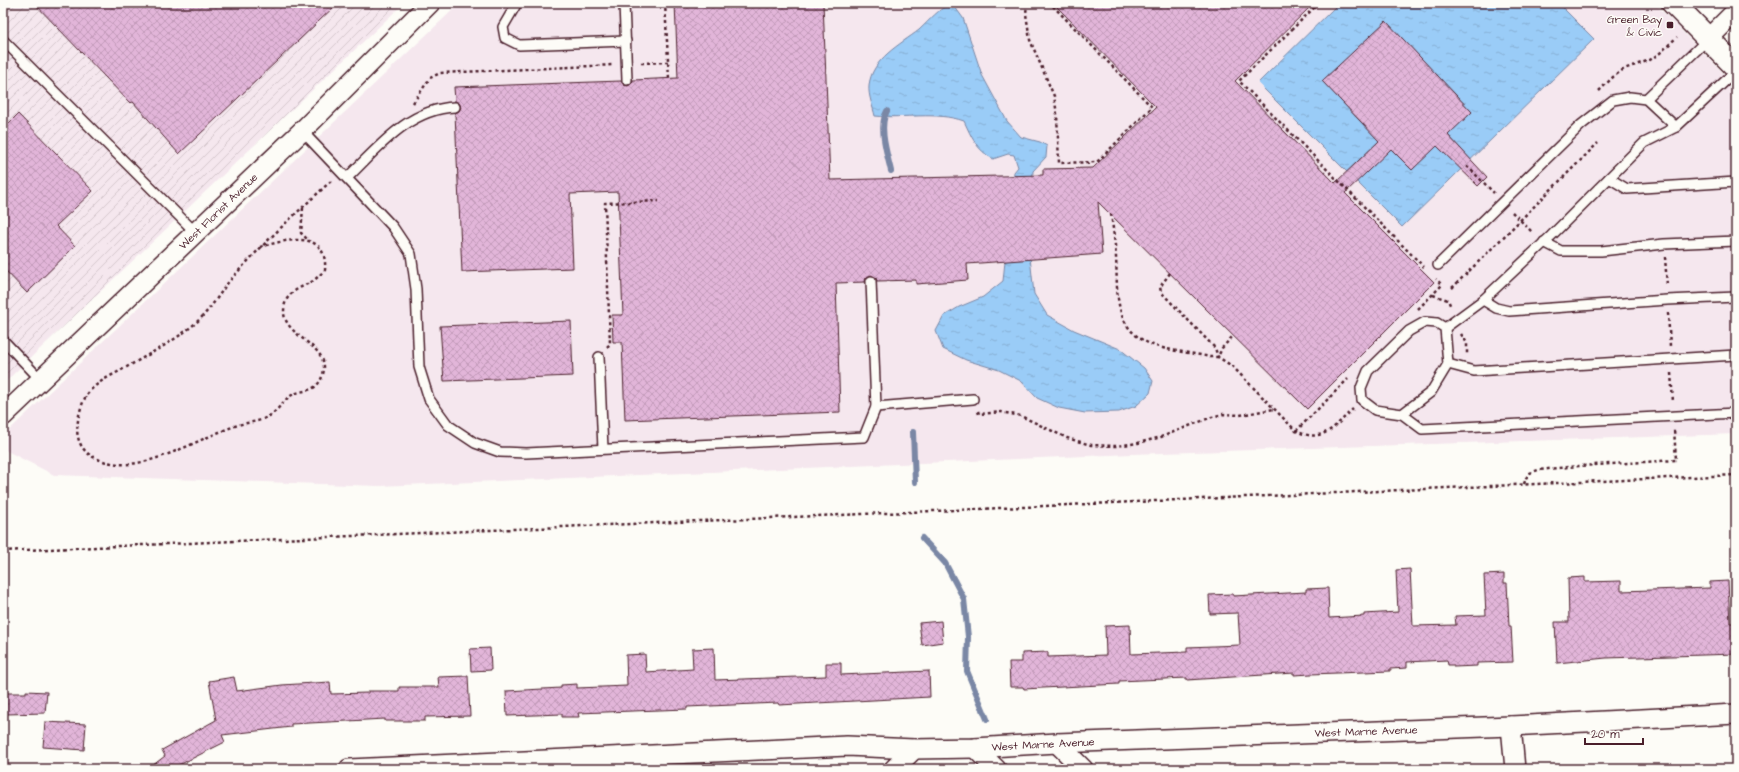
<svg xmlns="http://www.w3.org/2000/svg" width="1739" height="772" font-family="'Architects Daughter',sans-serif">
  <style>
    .built { fill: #f5e7ee }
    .industrial { fill: url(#industrial-furrows) }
    .water { fill: url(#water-ripples); stroke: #7a87a5 }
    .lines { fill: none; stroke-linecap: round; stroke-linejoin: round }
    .stream { stroke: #7a87a5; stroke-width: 6 }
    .building { fill: url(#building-cross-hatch); stroke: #4a1f2b }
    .service-casing { stroke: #4a1f2b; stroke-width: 12 }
    .minor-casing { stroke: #4a1f2b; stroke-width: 22 }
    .primary-casing { stroke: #4a1f2b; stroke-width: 25 }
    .path { stroke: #4a1f2b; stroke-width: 2.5; stroke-dasharray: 3 3; stroke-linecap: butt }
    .service { stroke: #fdfcf7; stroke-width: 9 }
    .minor { stroke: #fdfcf7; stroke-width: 19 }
    .primary { stroke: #fdfcf7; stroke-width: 22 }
    .poi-dot { fill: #4a1f2b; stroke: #fdfcf7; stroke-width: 1.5 }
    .labels { text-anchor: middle; stroke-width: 3; stroke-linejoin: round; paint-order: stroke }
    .poi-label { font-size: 11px; fill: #4a1f2b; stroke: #fdfcf7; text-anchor: end }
    .street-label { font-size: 11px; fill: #4a1f2b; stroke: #fdfcf7 }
  </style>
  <defs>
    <pattern id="industrial-furrows" width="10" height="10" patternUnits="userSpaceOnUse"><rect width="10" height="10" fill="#f5e7ee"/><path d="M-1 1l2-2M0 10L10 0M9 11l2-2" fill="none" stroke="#d4c6cc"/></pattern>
    <pattern id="water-ripples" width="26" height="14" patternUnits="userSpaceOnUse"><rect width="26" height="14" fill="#9accf7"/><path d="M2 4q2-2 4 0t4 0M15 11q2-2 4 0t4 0" fill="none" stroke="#86afd4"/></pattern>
    <pattern id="building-cross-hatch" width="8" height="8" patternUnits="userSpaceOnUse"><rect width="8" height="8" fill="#e2b5d9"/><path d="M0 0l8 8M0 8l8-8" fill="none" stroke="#c39bba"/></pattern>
  </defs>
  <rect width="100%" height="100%" fill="#fdfcf7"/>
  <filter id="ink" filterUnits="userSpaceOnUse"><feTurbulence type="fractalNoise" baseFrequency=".025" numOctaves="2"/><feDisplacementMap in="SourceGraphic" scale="8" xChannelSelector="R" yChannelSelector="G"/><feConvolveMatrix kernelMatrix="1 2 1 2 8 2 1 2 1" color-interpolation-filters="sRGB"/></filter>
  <g filter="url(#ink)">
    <polygon class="built" points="460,3 1654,3 1736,86 1736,434 1132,454 379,486 54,475 3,449 3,436"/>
    <polygon class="industrial" points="3,3 404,3 3,384"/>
    <g class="water">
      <path d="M 952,3 L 963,18 L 982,75 L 1007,121 L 1021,137 L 1040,142 L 1047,146 L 1046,157 L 1033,171 L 1029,248 L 1034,294 L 1047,315 L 1074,330 L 1120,349 L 1144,368 L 1153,381 L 1150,393 L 1136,406 L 1119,412 L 1085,413 L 1059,408 L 1037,398 L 1021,381 L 999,370 L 966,360 L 943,349 L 936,331 L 944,316 L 959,307 L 983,297 L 1003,281 L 1014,172 L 1018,167 L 1014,155 L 1008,154 L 993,159 C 976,149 972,138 964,121 C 935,111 905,119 875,116 C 873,107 868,95 869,86 C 871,59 901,44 919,30 C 930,20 938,9 952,3 Z"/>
      <polygon points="1339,3 1558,3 1594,39 1402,227 1258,83"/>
    </g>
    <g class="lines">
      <g class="stream">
        <path d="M 887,111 C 878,126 887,154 891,171"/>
        <polyline points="913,432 915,482"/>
        <polyline points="922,538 945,563 964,599 968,637 967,671 987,719"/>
      </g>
    </g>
    <g class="building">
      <polygon points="34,3 338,3 179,154 133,102 130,103"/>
      <polygon points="675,3 823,3 830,180 1043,175 1043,169 1093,168 1156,107 1053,3 1314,3 1235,81 1335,183 1379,141 1322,81 1386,21 1472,112 1448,135 1487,177 1478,186 1437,146 1412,170 1391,149 1345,193 1434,282 1307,409 1098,202 1102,254 967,264 968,280 916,284 916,280 877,281 876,278 871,275 866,278 865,282 836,283 840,412 625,420 622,342 613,342 612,315 623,315 618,192 570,194 573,268 462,272 455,113 459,111 461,107 459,103 455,101 454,87 621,81 624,85 628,86 632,83 633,80 678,78"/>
      <polygon points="18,114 93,191 56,226 75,246 27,293 3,268 3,129"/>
      <polygon points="571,321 573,376 444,381 440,326"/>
      <polygon points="1410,569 1413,626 1456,625 1455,616 1486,615 1484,575 1504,574 1504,583 1507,583 1509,626 1511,626 1513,662 1477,663 1477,666 1454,667 1454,665 1448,665 1447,660 1407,662 1407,668 1390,669 1390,671 1311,674 1294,675 1294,673 1187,680 1187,678 1119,681 1119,684 1024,689 1023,687 1010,687 1009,662 1022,662 1022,653 1048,652 1048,657 1106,655 1105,626 1130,625 1131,654 1187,652 1187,647 1240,645 1238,613 1210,614 1209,595 1233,594 1233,596 1306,592 1306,589 1328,588 1329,618 1364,616 1364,614 1398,612 1396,570"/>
      <polygon points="1585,577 1585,582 1621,581 1621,591 1710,588 1710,582 1728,581 1730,623 1736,623 1736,654 1606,658 1557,663 1555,622 1569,622 1568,578"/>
      <polygon points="941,621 943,642 922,645 919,623"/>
      <polygon points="490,648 491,670 471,671 470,649"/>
      <polygon points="714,648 715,680 826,676 826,663 841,663 841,675 929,671 930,697 779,705 778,703 687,707 687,709 578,713 579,717 562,717 562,714 507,716 506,691 561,688 561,685 577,684 577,688 627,686 626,655 645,654 646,672 693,669 692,649"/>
      <polygon points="468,676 470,716 425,717 425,721 385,721 385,719 291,724 291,727 222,735 225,742 171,769 148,769 165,756 162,750 216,720 209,681 234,677 237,691 282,685 330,682 331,694 368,693 368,691 399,691 399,687 439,687 438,677"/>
      <polygon points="26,691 47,692 45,713 6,714 6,693 26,693"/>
      <polygon points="45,722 86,724 84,750 43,747"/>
    </g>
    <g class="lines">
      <defs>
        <g id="service">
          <polyline points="517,3 503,27 505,38 519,45 626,41"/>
          <polyline points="624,3 627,80"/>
          <polyline points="3,40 195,232"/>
          <polyline points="1646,99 1708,39"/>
          <polyline points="302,131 393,227 411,254 416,289 419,367 429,399 448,425 475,443 500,452 526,453 864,437 876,407 871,281"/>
          <path d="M 347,178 C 378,148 408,109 455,107"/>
          <polyline points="1609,178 1627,189 1736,182"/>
          <polyline points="1544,242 1561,251 1601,251 1664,244 1736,241"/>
          <polyline points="1438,265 1581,125 1613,100 1630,97 1646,99 1676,127"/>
          <polyline points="1483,300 1496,308 1509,311 1667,300 1736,297"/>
          <polygon points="1425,322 1437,323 1445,328 1448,364 1431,392 1402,414 1375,410 1362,400 1361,388 1368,371 1409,331"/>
          <polyline points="1445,328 1483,300 1551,236 1644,143 1676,127 1736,71"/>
          <polyline points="3,340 41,380"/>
          <polyline points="599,357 603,449"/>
          <polyline points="1448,364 1474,371 1736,355"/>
          <polyline points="876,407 973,399"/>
          <polyline points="1402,414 1422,429 1736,413"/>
        </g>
        <g id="minor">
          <polyline points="1708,39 1736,11"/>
          <polyline points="3,416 302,131 430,3"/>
          <polyline points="1511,726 1515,769"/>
          <polyline points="1057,743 1083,769"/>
          <polyline points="975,748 996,769"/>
          <polyline points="349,769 847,746 914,749 975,748 1057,743 1511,726 1736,714"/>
          <polyline points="894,769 914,749"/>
        </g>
        <polyline id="primary" points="1673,3 1736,67"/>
      </defs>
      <use href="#service" class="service-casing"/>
      <use href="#minor" class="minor-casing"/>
      <use href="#primary" class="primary-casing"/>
      <g class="path">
        <polyline points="665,3 669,79"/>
        <polyline points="1027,3 1026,14 1030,40 1054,96 1057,114 1059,163 1097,162 1152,107 1051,4 1052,3"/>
        <polyline points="1319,3 1239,81 1424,267"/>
        <polyline points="641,63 668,62"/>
        <polyline points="1599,91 1613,77 1624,69 1650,60 1660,53 1677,37"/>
        <polyline points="413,103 430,78 440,73 614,65"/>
        <polyline points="1088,162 1088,168"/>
        <polyline points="1467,166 1494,193"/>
        <polyline points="303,208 301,233 308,240"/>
        <polyline points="1512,212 1533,233"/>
        <path d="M 1111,214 C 1113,228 1115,243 1116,257 C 1118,293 1112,329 1153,345 C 1169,351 1193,353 1210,357 L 1218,357 L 1222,348 L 1233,336"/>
        <path d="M 260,247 C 285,240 328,228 325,270 C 321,274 317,278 313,281 C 304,286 292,290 287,299 C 284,304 284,309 284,314 C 288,339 331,346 323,374 C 316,396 302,387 289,397 C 282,402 277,412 269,416 C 258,423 246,422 235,426 C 200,438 154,467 118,464 C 101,462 82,456 78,437 C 75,426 81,401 89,392 C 98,381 113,375 125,368 C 151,353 177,340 199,320 C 210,309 218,297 226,285 C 233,277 240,269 248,261 C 274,233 303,207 331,181"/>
        <polyline points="1665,257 1667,286"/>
        <path d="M 1170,273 L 1160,287 L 1161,292 L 1215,348 L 1218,357 L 1232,366 L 1296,431 C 1323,444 1335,426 1353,409"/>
        <polyline points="1452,288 1598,143"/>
        <polyline points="1433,295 1448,300 1451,307"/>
        <polyline points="1418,309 1442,285 1436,279"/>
        <polyline points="1668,313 1670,346"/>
        <polyline points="1461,334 1467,343 1467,355"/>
        <polyline points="607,347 610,344 605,203 659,201"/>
        <polyline points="1671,373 1673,402"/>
        <polyline points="978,411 979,414 1001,412 1021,416 1067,438 1091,445 1116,446 1138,443 1161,437 1212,417 1223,414 1240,415 1274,409"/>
        <polyline points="1296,431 1348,379"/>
        <polyline points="1524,484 1526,478 1530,473 1538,470 1579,466 1676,460 1674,429"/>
        <polyline points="3,551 956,510 1736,475"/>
      </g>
      <use href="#service" class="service"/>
      <use href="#minor" class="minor"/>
      <use href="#primary" class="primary"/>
    </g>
  </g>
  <rect class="poi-dot" x="1666" y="21" width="8" height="8" rx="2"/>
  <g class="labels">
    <g class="poi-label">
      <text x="1662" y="23">Green Bay<tspan x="1662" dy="13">&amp; Civic</tspan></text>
    </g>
    <g class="street-label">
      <text transform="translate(218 211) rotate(-44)" y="4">West Florist Avenue</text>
      <text transform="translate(1366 731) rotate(-2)" y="4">West Marne Avenue</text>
      <text transform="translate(1043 744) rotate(-3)" y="4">West Marne Avenue</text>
    </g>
  </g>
  <rect width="1739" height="772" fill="none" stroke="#fdfcf7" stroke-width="16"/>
  <rect x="8" y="8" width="1723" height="756" fill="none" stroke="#4a1f2b" stroke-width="1.5" filter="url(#ink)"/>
  <path d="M1585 738v6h58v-6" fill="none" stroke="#4a1f2b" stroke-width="2"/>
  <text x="1591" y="738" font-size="12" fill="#4a1f2b" stroke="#fdfcf7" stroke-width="3" paint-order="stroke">20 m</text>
</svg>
